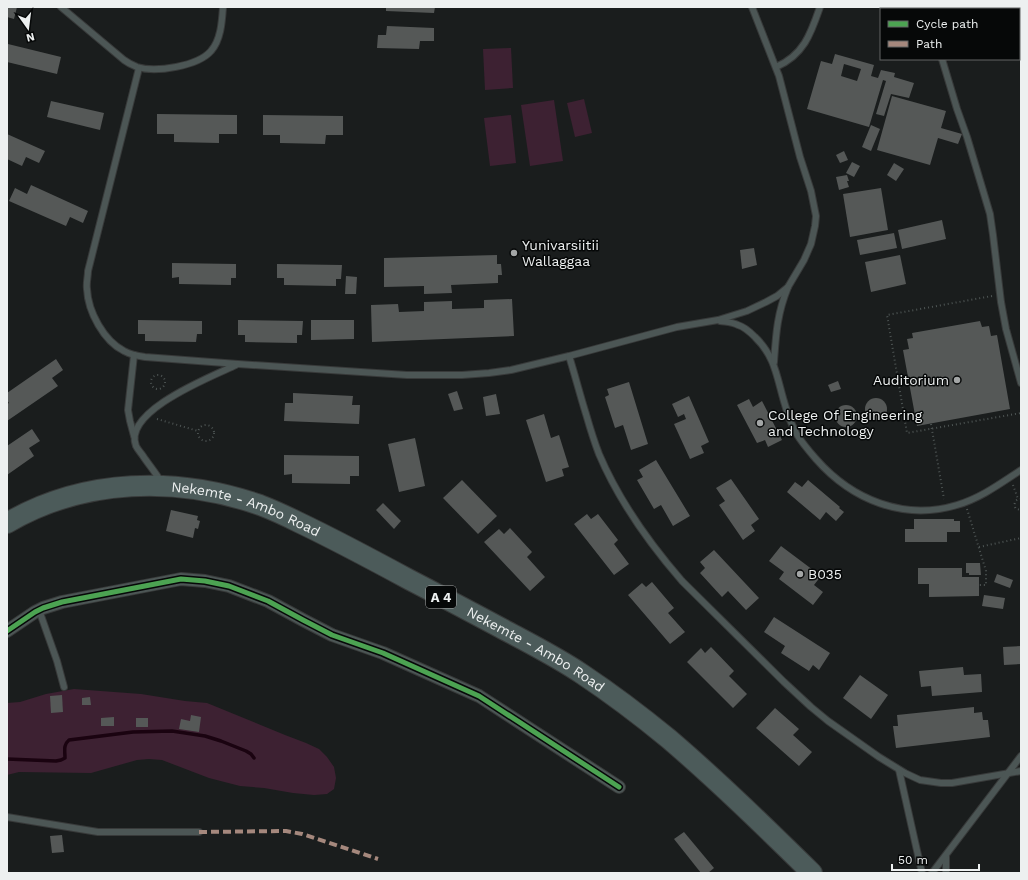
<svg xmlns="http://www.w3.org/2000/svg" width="1028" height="880" font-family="'Work Sans',sans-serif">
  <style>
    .green { fill: #3d2132 }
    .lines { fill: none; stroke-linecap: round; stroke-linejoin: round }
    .stream { stroke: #1a0310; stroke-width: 3.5 }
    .building { fill: #555857; fill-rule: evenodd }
    .service-casing { stroke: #383a3a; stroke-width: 8 }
    .minor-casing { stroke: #383a3a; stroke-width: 14 }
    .trunk-casing { stroke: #383a3a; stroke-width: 22 }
    .path { stroke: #4e5554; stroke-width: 2; stroke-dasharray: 1 3; stroke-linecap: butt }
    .service { stroke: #4c5655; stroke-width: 6 }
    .minor { stroke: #4c5655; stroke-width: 12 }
    .trunk { stroke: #4c5b5a; stroke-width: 20 }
    .quiet { stroke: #a5887d; stroke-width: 4; stroke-dasharray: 8 4; stroke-linecap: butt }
    .cycleway-casing { stroke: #060808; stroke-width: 8 }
    .cycleway { stroke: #4ca352; stroke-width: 5 }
    .poi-dot { fill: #a3a6a6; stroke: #060808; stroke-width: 1.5 }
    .labels { text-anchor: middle; stroke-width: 3; stroke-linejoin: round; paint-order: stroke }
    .shield { fill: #060808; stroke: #a8aaaa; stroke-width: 1 }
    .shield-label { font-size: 13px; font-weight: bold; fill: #edf0f0 }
    .poi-label { font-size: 14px; fill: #edf0f0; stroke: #060808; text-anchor: start }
    .street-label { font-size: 14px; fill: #edf0f0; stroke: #060808 }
  </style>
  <rect width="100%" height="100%" fill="#1a1d1d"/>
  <g class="green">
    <polygon points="511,48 513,88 485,90 483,49"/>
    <polygon points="584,99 592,133 575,137 567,103"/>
    <polygon points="554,100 563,161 530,166 521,105"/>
    <polygon points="511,115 516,163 490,166 484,118"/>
    <polygon points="74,689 141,694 185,701 207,703 285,735 306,743 319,749 327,757 334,767 336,778 334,789 327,794 314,795 293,793 264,788 240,786 209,778 162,760 149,759 137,760 91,773 19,772 7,775 7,703 20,702 46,694"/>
  </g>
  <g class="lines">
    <path class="stream" d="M 7,759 L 56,761 L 61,760 L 65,758 C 65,751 63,745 69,740 L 133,732 L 172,731 L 205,736 L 221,741 L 246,751 L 251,754 L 254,758"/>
  </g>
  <g class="building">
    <polygon points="7,7 17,7 14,19 7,17"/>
    <polygon points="386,7 435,7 434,13 386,11"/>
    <polygon points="387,26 434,28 434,41 420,41 419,49 377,48 378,35 386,35"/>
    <polygon points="8,44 61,57 57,74 7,62 7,50"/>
    <path d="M 835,54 L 874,65 L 871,76 L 878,78 L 881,70 L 895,73 L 894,77 L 914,83 L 909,98 L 891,94 L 884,116 L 876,114 L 886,81 L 883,80 L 869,127 L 807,109 L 821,61 L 832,64 ZM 844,64 L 861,69 L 857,81 L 841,76 Z"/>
    <polygon points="892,96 946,111 941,128 962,134 958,144 938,138 930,165 877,150"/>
    <polygon points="51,101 104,113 100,130 47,117"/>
    <polygon points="157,114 237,115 237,134 219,134 219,143 174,142 174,134 157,134"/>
    <polygon points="263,115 343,116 343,135 326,135 325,144 280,143 280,135 263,135"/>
    <polygon points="871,125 880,129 871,151 862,147"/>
    <polygon points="7,134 45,151 39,163 26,157 22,166 7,159"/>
    <polygon points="844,151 848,160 840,163 836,155"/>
    <polygon points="852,162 860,166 854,177 846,173"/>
    <polygon points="894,163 904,169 896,181 887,175"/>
    <polygon points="847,175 849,181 847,181 849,187 839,190 836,177"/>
    <polygon points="31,185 88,211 83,223 70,217 66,226 9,201 15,188 27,194"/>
    <polygon points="881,188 888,230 850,237 843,194"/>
    <polygon points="942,220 946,239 902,249 898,230"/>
    <polygon points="894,233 897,248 860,255 857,240"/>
    <polygon points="754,248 757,265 742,269 740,250"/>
    <polygon points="497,255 497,264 501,264 502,275 498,275 498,283 451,285 452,293 424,294 424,286 384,287 384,258"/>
    <polygon points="900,255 906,284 871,292 865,262"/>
    <polygon points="172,263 236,264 236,278 231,278 231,285 179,284 179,277 172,278"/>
    <polygon points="277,264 342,265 341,279 336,279 336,286 284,285 284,278 277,278"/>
    <polygon points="346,276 357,277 356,294 345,294"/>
    <polygon points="512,299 514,336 372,342 371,305 398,304 399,312 424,311 424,302 452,301 452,309 484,308 484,300"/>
    <polygon points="138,320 202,321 202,334 197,334 196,342 145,341 145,334 138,334"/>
    <polygon points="238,320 303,321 302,335 297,335 297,343 245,342 245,335 238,335"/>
    <polygon points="311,320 354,320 354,339 311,340"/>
    <polygon points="980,321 982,327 989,326 991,336 997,335 1010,409 917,426 903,350 909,349 907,339 913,338 912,333"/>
    <polygon points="56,359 63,370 52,378 58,386 7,421 7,404 9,403 7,400 7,393"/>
    <polygon points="838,381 841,389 831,392 828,385"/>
    <polygon points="629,382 648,444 631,450 623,425 615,428 605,397 609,395 607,389"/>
    <polygon points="457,391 463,409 454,411 448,394"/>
    <polygon points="293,393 353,396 352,405 360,405 359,424 284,421 285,403 293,403"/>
    <polygon points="496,394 500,414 486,416 483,397"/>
    <polygon points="689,396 709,442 701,446 704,453 690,459 674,424 686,419 684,414 678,417 672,404"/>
    <circle cx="876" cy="409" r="11"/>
    <polygon points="749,399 753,407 762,401 782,440 768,447 765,440 757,443 737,405"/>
    <circle cx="846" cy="416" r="11"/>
    <polygon points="544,414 551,438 559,435 569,467 562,469 564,476 546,482 526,420"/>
    <polygon points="32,429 40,441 29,448 34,456 7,475 7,446"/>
    <polygon points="869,429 871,438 859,440 857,431"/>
    <polygon points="415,438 425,486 399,492 388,444"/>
    <polygon points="284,455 359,456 359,476 350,476 350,484 292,483 292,474 284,475"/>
    <polygon points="656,460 690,516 673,526 661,505 654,509 637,480 643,477 639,470"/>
    <polygon points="731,479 759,519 751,525 755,531 743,540 719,505 725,501 716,488"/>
    <polygon points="462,480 497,516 478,534 443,498"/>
    <polygon points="808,480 840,507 839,508 844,512 836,521 826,512 820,520 787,492 795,482 802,487"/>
    <polygon points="383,503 401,521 394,529 376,510"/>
    <polygon points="171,510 198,516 197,520 200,521 198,529 195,528 193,538 166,531"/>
    <polygon points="587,514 591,519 598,514 618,540 614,544 629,564 614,575 574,524"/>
    <polygon points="914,519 954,519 954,521 960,521 960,532 947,532 947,542 905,542 905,529 914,529"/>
    <polygon points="510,528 532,552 527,557 545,577 530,591 484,542 499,529 504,534"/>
    <polygon points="781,546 821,576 814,585 823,592 813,605 779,579 784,572 769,561"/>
    <polygon points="714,550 759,598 746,610 728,591 722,597 700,573 705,568 700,562"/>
    <polygon points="966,563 980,563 981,575 969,575 969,573 966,573"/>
    <polygon points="918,568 962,568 962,577 979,577 979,596 929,597 929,584 918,584"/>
    <polygon points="997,574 1013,580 1010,588 994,582"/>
    <polygon points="652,582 674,608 668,613 685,632 670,644 628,595 642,583 646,587"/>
    <polygon points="984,595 1005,598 1003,609 982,606"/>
    <polygon points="774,617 830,653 819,670 813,665 809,671 781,653 785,646 764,632"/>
    <polygon points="1021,646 1021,664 1004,665 1003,647"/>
    <polygon points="711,647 734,671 729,676 747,694 733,708 687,662 701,648 705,653"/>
    <polygon points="963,667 964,675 981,674 982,692 932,696 931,686 921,687 919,671"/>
    <polygon points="860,675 888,695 871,719 843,698"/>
    <polygon points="62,695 63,712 51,713 50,696"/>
    <polygon points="90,697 91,705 82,705 82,698"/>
    <polygon points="974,707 974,713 982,712 983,720 988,720 990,737 896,748 893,726 898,726 897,715"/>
    <polygon points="775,708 799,729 793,735 812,752 799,766 756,728"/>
    <polygon points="191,715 201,717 199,732 179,729 181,719 190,721"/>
    <polygon points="114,717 114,726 101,726 101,718"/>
    <rect x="136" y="718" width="12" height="9"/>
    <polygon points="684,832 714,868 708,873 701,873 674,839"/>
    <polygon points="62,835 64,852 52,853 50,836"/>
  </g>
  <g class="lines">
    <defs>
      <g id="service">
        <path d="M 61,7 L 124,60 C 128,63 132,65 137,67 C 156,73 198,66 211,51 C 221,40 222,21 223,7"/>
        <polyline points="926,7 927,9"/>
        <polyline points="942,59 957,109 967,137 990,214 993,235 1001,302 1006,329 1021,383"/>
        <path d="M 776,67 C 804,55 811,33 820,7"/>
        <path d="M 139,68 L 88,271 C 88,277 86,283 87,289 C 88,312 104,341 124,351 C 131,355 138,356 145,357 L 238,364 L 407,375 L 462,375 L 489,373 L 511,370 L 569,356 L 677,327 L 718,320 L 747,311 L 766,302 L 777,296 L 788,287 L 804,260 L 811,244 L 815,226 L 816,216 L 811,191 L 800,157 L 779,76 L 752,7"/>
        <path d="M 720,321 C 726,322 732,322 738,325 C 745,327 750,332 755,337 C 777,358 777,381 786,408 C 788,416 792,425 796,433 C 802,443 809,451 816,459 C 852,500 904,521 957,505 C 981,498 1001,483 1021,470"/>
        <polyline points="134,355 128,410 130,421 134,436"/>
        <path d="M 569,356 C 575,375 580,395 586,414 C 590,428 594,441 599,454 C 619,501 649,543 682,581 L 784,682 L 811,707 L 828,721 L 879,757 L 905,773 L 920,780 L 941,783 L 952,783 L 1021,771"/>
        <path d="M 774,362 C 776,334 777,314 788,287"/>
        <path d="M 161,482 C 156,473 149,465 143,456 C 141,453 138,450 136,446 C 122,411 213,376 236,365"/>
        <polyline points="39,610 57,661 64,687"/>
        <polyline points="899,770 922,873"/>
        <polyline points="7,817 98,832 199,832"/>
        <polyline points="946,856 946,873"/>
        <polyline points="932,873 1021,756"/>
      </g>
      <polyline id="minor" points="7,631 35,612 43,608 62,602 181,579 205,581 229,586 268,601 303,620 332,635 383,653 479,696 619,787"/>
      <g id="trunk">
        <path id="s1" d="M 7,523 C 84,478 177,476 260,505 C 273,510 286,516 298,522 C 336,540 373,560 410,580 C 441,596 471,612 501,628 C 529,643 557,657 582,674 C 612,694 641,716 669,739 C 718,781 765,827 812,873"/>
      </g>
    </defs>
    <use href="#service" class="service-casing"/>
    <use href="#minor" class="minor-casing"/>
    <use href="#trunk" class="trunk-casing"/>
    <g class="path">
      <polyline points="992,296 887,315 907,433 1021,413"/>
      <circle cx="158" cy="382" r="7"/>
      <polyline points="157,419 198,431"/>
      <polyline points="931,424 944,499"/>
      <circle cx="206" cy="433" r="8"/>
      <polyline points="1013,485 1018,499"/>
      <path d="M 1021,499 C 1015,499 1013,504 1016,509 L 1021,510"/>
      <polyline points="967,509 986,571 986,585 979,585"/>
      <polyline points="979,547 1021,538"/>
    </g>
    <use href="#service" class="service"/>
    <use href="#minor" class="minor"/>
    <use href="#trunk" class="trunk"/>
    <polyline class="quiet" points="199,832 286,831 302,834 378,859"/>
    <defs>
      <polyline id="cycleway" points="7,631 35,612 43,608 62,602 181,579 205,581 229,586 268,601 303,620 332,635 383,653 479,696 619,787"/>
    </defs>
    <use href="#cycleway" class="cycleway-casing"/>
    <use href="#cycleway" class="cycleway"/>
  </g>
  <g class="poi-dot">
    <circle cx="514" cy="253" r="4"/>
    <circle cx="957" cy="380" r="4"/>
    <circle cx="760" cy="423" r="4"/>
    <circle cx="800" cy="574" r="4"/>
  </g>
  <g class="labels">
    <rect class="shield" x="426" y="586" width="30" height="22" rx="3"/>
    <g class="shield-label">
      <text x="441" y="602">A 4</text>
    </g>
    <g class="poi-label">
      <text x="522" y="250">Yunivarsiitii<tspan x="522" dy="16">Wallaggaa</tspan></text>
      <text x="949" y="385" text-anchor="end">Auditorium</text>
      <text x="768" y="420">College Of Engineering<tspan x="768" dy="16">and Technology</tspan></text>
      <text x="808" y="579">B035</text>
    </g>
    <g class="street-label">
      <text dy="5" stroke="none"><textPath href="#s1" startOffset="249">Nekemte - Ambo Road</textPath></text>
      <text dy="5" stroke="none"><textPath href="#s1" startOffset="573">Nekemte - Ambo Road</textPath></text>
    </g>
  </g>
  <rect width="1028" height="880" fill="none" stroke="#edf0f0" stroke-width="16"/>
  <rect x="880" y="8" width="140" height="52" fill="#060808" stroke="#626565"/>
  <rect x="888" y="21" width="20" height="6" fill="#4ca352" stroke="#626565"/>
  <text x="916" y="28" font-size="12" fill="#edf0f0">Cycle path</text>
  <rect x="888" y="41" width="20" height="6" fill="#a5887d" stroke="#626565"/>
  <text x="916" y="48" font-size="12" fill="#edf0f0">Path</text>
  <g transform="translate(28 28) rotate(166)" stroke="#060808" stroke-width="3" paint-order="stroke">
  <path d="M0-3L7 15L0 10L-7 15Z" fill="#edf0f0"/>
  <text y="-6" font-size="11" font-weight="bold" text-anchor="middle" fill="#edf0f0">N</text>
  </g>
  <path d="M892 864v6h87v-6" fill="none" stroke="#edf0f0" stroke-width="2"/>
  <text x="898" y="864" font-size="12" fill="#edf0f0" stroke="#060808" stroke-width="3" paint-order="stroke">50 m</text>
</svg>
